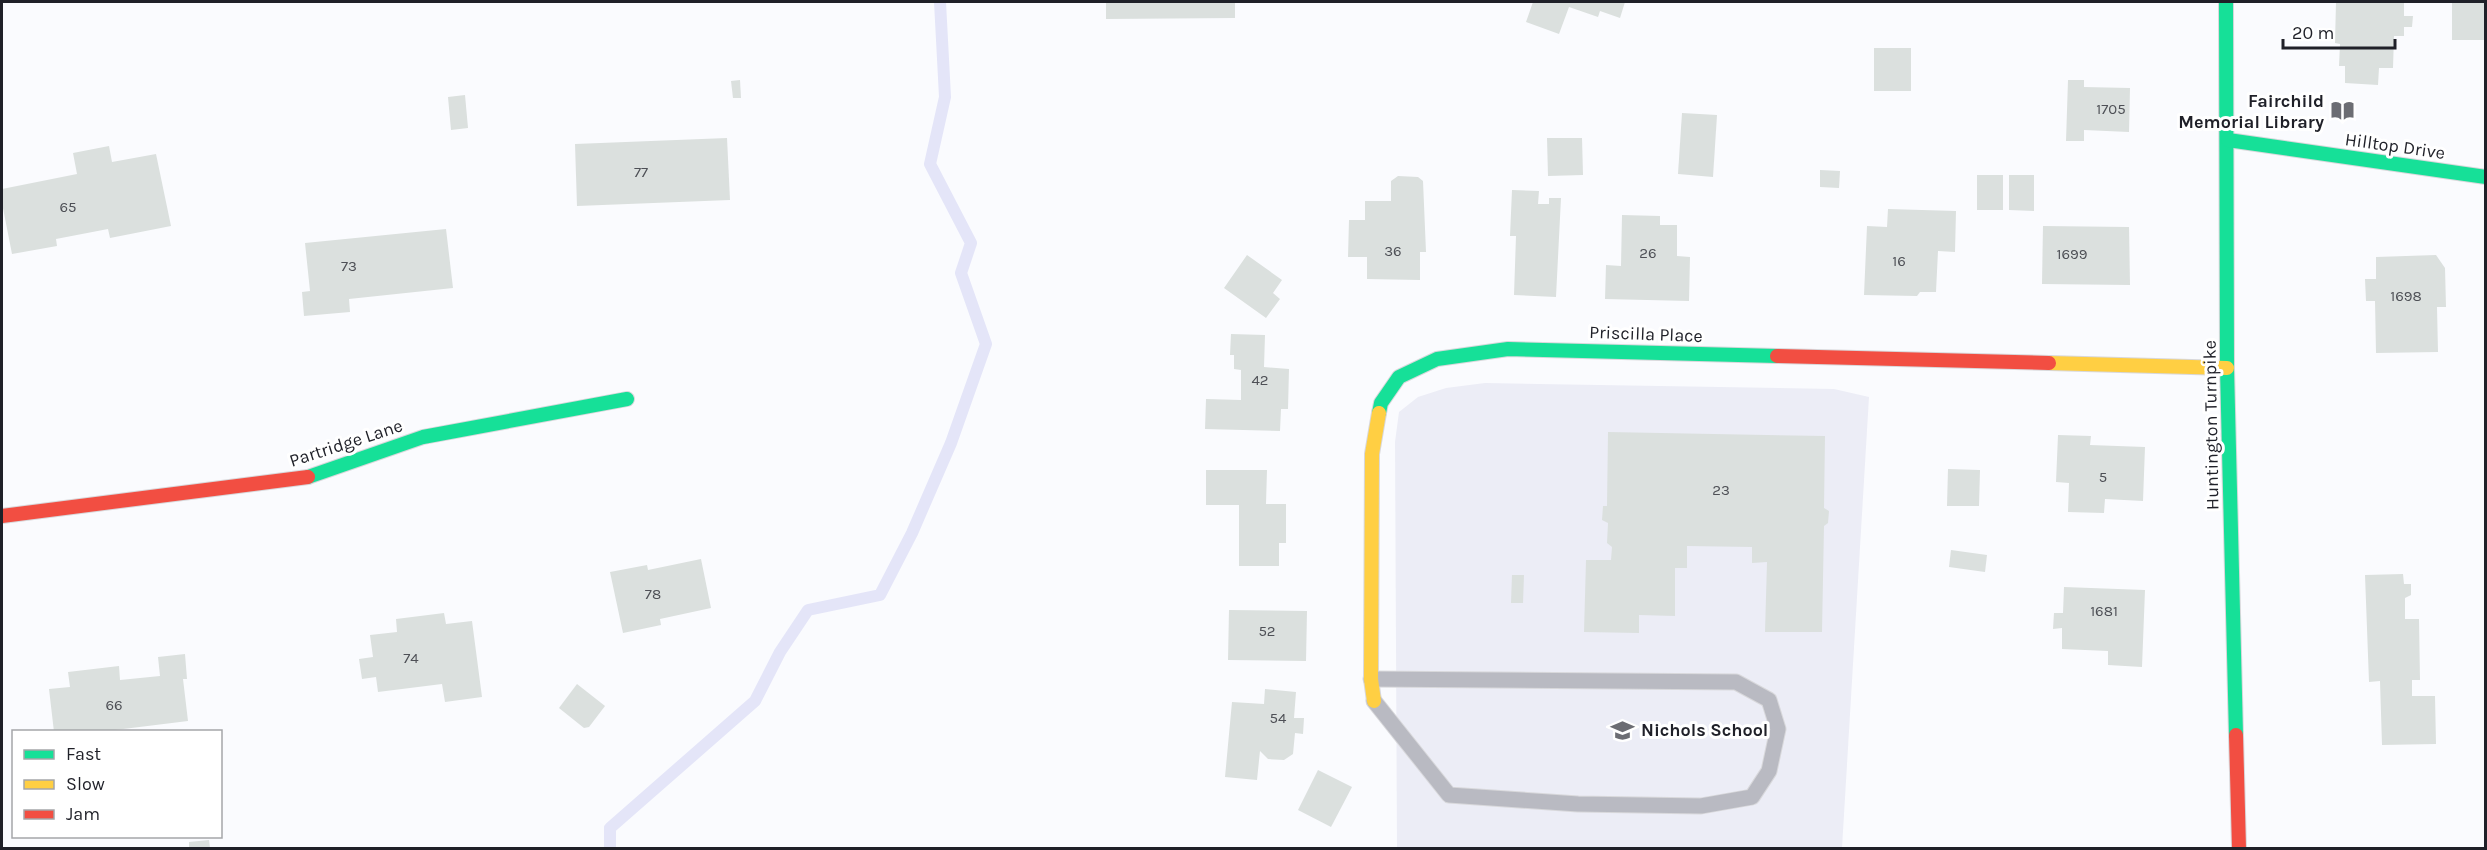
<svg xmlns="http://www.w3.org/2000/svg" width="2487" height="850" font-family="Karla,sans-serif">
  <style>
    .built { fill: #ecedf6 }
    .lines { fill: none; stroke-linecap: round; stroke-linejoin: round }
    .stream { stroke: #e4e5f8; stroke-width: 12 }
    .building { fill: #dbe0de }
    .lane-casing { stroke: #d8d8db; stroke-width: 17 }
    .fast-casing { stroke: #d8d8db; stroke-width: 16 }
    .slow-casing { stroke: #d8d8db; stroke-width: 16 }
    .jam-casing { stroke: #d8d8db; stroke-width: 16 }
    .lane { stroke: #b9bac2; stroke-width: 15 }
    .fast { stroke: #16e098; stroke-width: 14 }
    .slow { stroke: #ffcf43; stroke-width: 14 }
    .jam { stroke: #f24e42; stroke-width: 14 }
    .labels { text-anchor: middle; stroke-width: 6; stroke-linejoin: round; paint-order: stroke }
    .number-label { font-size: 15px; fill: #4e5056 }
    .poi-label { font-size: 18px; font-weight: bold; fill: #1f2028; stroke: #fff; text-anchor: end }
    .street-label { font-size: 18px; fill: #1f2028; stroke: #fff }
  </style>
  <rect width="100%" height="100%" fill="#fafbfe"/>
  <polygon class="built" points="1485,383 1834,389 1869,397 1842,848 1397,848 1395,442 1399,412 1418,397 1446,388"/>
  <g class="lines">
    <polyline class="stream" points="610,848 610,828 755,701 780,652 808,610 880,595 912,533 951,443 986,344 961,273 971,243 930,164 945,97 940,2"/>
  </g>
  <g class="building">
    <polygon points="1106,2 1235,2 1235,18 1106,19"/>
    <polygon points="1533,2 1625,2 1620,18 1600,11 1598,17 1569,7 1559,34 1526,22"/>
    <polygon points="2336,2 2404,2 2404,16 2413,16 2412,27 2404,27 2404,36 2394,36 2393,68 2379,68 2378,85 2345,83 2345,66 2339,66 2340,44 2335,43"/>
    <rect x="2452" y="2" width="34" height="38"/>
    <rect x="1874" y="48" width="37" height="43"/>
    <polygon points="740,80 741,98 733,98 731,81"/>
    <polygon points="2068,80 2084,80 2084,87 2130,88 2129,132 2084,130 2084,141 2066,141"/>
    <polygon points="465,95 468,128 451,130 448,97"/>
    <polygon points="1682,113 1717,115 1713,177 1678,174"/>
    <polygon points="727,138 730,200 577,206 575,144"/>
    <polygon points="1547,138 1582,138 1583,175 1548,176"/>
    <polygon points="109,146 112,162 156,154 171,226 110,238 108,229 56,239 57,246 12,254 2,203 2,189 77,174 73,153"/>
    <polygon points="1820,170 1840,171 1839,188 1820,187"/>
    <rect x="1977" y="175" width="26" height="35"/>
    <polygon points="2009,175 2034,175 2034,211 2009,210"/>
    <polygon points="1398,176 1418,177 1423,181 1426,252 1420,252 1420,280 1367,279 1367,257 1348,257 1349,220 1365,220 1365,201 1391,201 1391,181"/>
    <polygon points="1512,190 1539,191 1538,204 1549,204 1549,198 1561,198 1556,297 1514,295 1516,236 1510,236"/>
    <polygon points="1888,209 1956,211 1955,252 1938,251 1936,292 1920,292 1917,296 1864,295 1867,226 1887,227"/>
    <polygon points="1622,215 1660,216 1660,225 1677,225 1677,256 1690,257 1689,301 1605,299 1606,265 1621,266"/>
    <polygon points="2043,226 2129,227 2130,285 2042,284"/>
    <polygon points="446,229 453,288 349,299 350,312 304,316 302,292 310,291 305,243"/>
    <polygon points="1247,255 1282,280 1273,293 1280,299 1266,318 1224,288"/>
    <polygon points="2436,255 2445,268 2446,307 2437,307 2438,352 2376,353 2375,301 2366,301 2365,279 2376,279 2376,257"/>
    <polygon points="1231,334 1265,335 1264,367 1289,369 1288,409 1281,409 1280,431 1205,429 1206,399 1241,400 1241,370 1234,369 1234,355 1230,355"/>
    <polygon points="1608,432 1825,436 1824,508 1829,511 1828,523 1824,526 1822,632 1765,632 1767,562 1752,563 1752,547 1687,546 1687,568 1675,568 1675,616 1639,615 1639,633 1584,632 1586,560 1611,560 1612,547 1607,543 1608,523 1602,520 1603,506 1607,506"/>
    <polygon points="2058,435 2091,436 2090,445 2145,447 2143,501 2105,499 2104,513 2068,512 2069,483 2056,482"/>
    <polygon points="1948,469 1980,470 1979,506 1947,506"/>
    <polygon points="1206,470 1267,470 1266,504 1286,504 1286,543 1279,543 1279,566 1239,566 1239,505 1206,505"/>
    <polygon points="1951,550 1987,555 1985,572 1949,567"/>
    <polygon points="701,559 711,608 660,619 661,625 623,633 610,572 647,565 648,570"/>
    <polygon points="2403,574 2404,584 2411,584 2411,595 2405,598 2405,619 2419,619 2420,680 2412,680 2412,696 2435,696 2436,744 2382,745 2380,681 2369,682 2365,575"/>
    <polygon points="1512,575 1524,575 1523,603 1511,603"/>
    <polygon points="2064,587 2145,590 2142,667 2108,665 2108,651 2062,649 2062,628 2053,629 2054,613 2063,613"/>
    <polygon points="1229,610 1307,611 1306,661 1228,660"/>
    <polygon points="444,613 446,624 472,621 482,697 445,702 442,684 378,692 376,677 362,679 359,659 373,657 370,635 397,632 396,619"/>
    <polygon points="185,654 187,679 183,679 188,721 99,732 54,732 49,689 70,687 68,672 119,666 120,680 160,676 158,657"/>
    <polygon points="577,684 605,706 589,727 584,728 559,708"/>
    <polygon points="1265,689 1296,692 1294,718 1304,718 1303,734 1295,733 1293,754 1284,760 1268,759 1260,751 1257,780 1225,777 1232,702 1264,704"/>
    <polygon points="1318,770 1352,787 1331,827 1298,810"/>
    <polygon points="209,840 210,848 189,848 189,842"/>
  </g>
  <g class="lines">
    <defs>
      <polyline id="lane" points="1371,679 1736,682 1769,700 1778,729 1769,771 1752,797 1701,806 1578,804 1449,795 1374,701"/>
      <g id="fast">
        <polyline points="2226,2 2227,368 2236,735"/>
        <polyline points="2228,140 2486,177"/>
        <polyline points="1379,413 1381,403 1399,377 1437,359 1508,349 1777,356"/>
        <polyline points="308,477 423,437 627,399"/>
      </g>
      <g id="slow">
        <polyline points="2049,363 2227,368"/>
        <polyline points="1374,701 1371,679 1372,454 1379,413"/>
      </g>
      <g id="jam">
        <polyline points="1777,356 2049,363"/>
        <polyline points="2,516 308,477"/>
        <polyline points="2236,735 2239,848"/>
      </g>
    </defs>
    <use href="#lane" class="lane-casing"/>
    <use href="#fast" class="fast-casing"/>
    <use href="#slow" class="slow-casing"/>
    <use href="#jam" class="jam-casing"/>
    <use href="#lane" class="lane"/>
    <use href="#fast" class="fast"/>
    <use href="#slow" class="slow"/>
    <use href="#jam" class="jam"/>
  </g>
  <defs>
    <symbol id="library-bare" viewBox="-9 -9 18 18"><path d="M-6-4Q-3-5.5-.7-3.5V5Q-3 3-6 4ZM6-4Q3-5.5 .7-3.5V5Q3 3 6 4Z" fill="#6c6d73" stroke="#fff" stroke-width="2.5" paint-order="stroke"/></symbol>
    <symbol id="school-bare" viewBox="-9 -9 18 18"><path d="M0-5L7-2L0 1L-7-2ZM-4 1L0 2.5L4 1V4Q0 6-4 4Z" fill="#6c6d73" stroke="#fff" stroke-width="2.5" paint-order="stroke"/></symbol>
  </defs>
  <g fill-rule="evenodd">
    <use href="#library-bare" x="2326" y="94" width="33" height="33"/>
    <use href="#school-bare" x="1606" y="714" width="33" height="33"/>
  </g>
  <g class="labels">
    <g class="number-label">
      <text x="2111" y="114">1705</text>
      <text x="641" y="177">77</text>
      <text x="68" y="212">65</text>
      <text x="1393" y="256">36</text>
      <text x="1648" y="258">26</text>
      <text x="2072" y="259">1699</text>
      <text x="1899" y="266">16</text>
      <text x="349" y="271">73</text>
      <text x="2406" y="301">1698</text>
      <text x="1260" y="385">42</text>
      <text x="2103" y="482">5</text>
      <text x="1721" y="495">23</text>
      <text x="653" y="599">78</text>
      <text x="2104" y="616">1681</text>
      <text x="1267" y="636">52</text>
      <text x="411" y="663">74</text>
      <text x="114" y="710">66</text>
      <text x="1278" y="723">54</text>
    </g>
    <g class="poi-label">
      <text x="2324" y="107">Fairchild<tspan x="2324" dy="21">Memorial Library</tspan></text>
      <text x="1641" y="736" text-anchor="start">Nichols School</text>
    </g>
    <g class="street-label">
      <text transform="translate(2395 146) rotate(8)" y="6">Hilltop Drive</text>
      <text transform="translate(1646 334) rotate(2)" y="6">Priscilla Place</text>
      <text transform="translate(2211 425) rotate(-91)" y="6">Huntington Turnpike</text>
      <text transform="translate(346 443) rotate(-18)" y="6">Partridge Lane</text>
    </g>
  </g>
  <rect width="2487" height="850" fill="none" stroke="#1f2028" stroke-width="6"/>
  <rect x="12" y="730" width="210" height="108" fill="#ffffff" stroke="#a5a6a9" stroke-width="1.5"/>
  <rect x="24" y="750" width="30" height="9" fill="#16e098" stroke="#a5a6a9" stroke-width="1.5"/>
  <text x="66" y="760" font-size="18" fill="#1f2028">Fast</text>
  <rect x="24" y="780" width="30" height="9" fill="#ffcf43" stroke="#a5a6a9" stroke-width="1.5"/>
  <text x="66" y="790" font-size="18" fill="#1f2028">Slow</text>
  <rect x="24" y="810" width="30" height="9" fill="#f24e42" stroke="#a5a6a9" stroke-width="1.5"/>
  <text x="66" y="820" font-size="18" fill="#1f2028">Jam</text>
  <path d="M2283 39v9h112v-9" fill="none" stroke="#1f2028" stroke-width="3"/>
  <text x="2292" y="39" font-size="18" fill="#1f2028" stroke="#ffffff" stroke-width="4.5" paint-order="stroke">20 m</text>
</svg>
